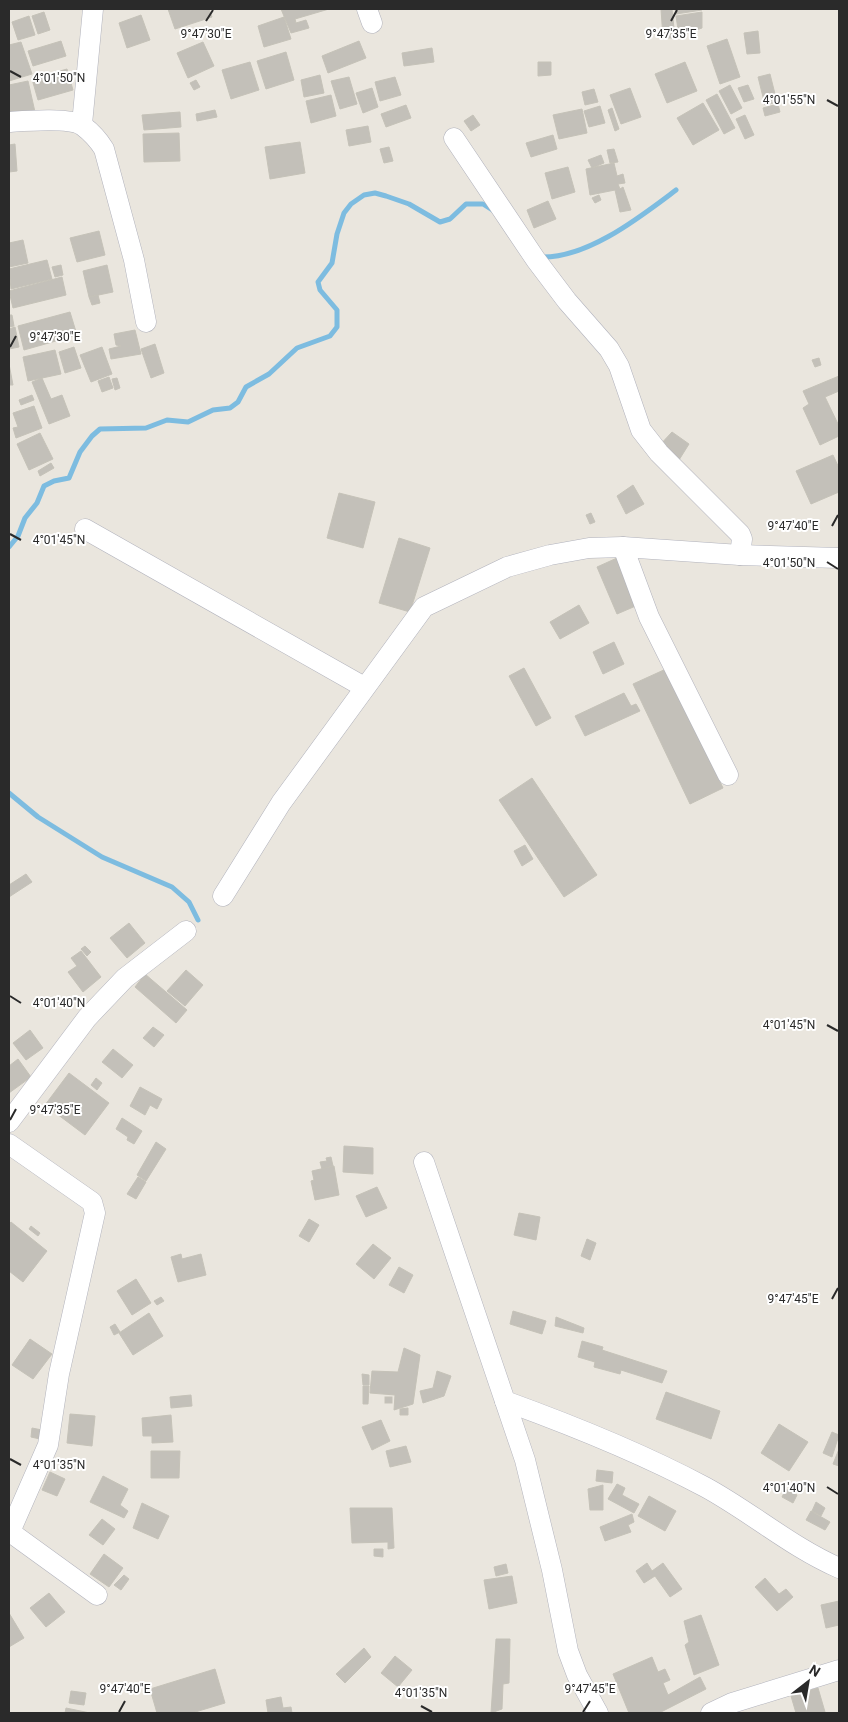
<svg xmlns="http://www.w3.org/2000/svg" width="848" height="1722" font-family="Roboto,sans-serif">
  <style>
    .lines { fill: none; stroke-linecap: round; stroke-linejoin: round }
    .stream { stroke: #7dbce0; stroke-width: 5 }
    .building { fill: #c3c0b9; stroke: #c5c2b8 }
    .minor-casing { stroke: #b1b2bc; stroke-width: 21 }
    .minor { stroke: #fff; stroke-width: 20 }
    .ticks { fill: none; stroke: #2a2a2a; stroke-width: 2 }
    .ticks-label { font-size: 12px; text-anchor: middle; fill: #2a2a2a; stroke: #fff; stroke-width: 4; stroke-linejoin: round; paint-order: stroke }
  </style>
  <rect width="100%" height="100%" fill="#eae6de"/>
  <g class="lines">
    <g class="stream">
      <path d="M 540,257 C 587,259 640,217 676,190"/>
      <polyline points="9,547 18,536 25,518 37,503 44,486 54,481 69,478 80,452 92,436 100,429 146,428 167,420 188,422 213,410 230,408 238,402 246,387 269,374 297,348 330,336 337,327 337,310 320,290 318,282 332,263 337,234 344,213 351,204 364,195 375,193 386,196 409,204 440,222 450,219 466,204 483,204 494,211"/>
      <polyline points="9,793 38,817 102,857 172,887 189,902 198,920"/>
    </g>
  </g>
  <g class="building">
    <polygon points="168,9 209,9 212,17 175,29"/>
    <polygon points="281,9 329,9 295,19 296,23 306,20 309,28 291,33"/>
    <polygon points="661,9 672,9 675,38 663,38"/>
    <polygon points="675,9 702,9 702,10 676,14"/>
    <polygon points="44,12 50,30 38,34 32,16"/>
    <polygon points="702,12 702,28 679,36 676,16"/>
    <polygon points="141,15 150,40 127,48 119,23"/>
    <polygon points="29,16 35,35 18,40 12,22"/>
    <polygon points="284,17 291,39 264,47 258,26"/>
    <polygon points="758,31 760,53 747,54 744,33"/>
    <polygon points="727,39 740,77 720,84 707,46"/>
    <polygon points="61,41 66,56 33,66 28,51"/>
    <polygon points="359,41 366,58 328,73 322,56"/>
    <polygon points="21,42 32,74 9,81 9,45"/>
    <polygon points="203,42 214,66 188,78 177,53"/>
    <polygon points="432,48 434,62 404,66 402,53"/>
    <polygon points="286,52 294,80 266,89 257,61"/>
    <polygon points="250,62 259,90 231,99 222,70"/>
    <polygon points="538,62 551,62 551,75 538,76"/>
    <polygon points="685,62 697,91 667,103 655,74"/>
    <polygon points="67,69 73,90 38,100 32,79"/>
    <polygon points="770,74 777,102 765,105 758,77"/>
    <polygon points="320,75 324,93 304,97 301,80"/>
    <polygon points="349,77 357,104 340,109 331,81"/>
    <polygon points="395,77 401,95 380,101 375,82"/>
    <polygon points="196,80 200,87 194,90 190,83"/>
    <polygon points="28,81 35,112 9,117 9,85"/>
    <polygon points="730,85 742,108 731,114 719,91"/>
    <polygon points="748,85 754,99 744,102 738,88"/>
    <polygon points="372,88 378,107 363,113 356,93"/>
    <polygon points="630,88 641,117 621,124 610,95"/>
    <polygon points="594,89 598,102 585,105 582,92"/>
    <polygon points="717,94 735,128 724,134 706,100"/>
    <polygon points="331,95 336,116 311,123 306,101"/>
    <polygon points="703,103 719,130 693,145 677,118"/>
    <polygon points="778,104 780,112 765,116 763,108"/>
    <polygon points="406,105 411,118 386,127 381,114"/>
    <polygon points="600,106 605,123 589,127 584,111"/>
    <polygon points="612,108 619,129 615,131 608,110"/>
    <polygon points="582,109 587,133 559,139 553,115"/>
    <polygon points="215,110 217,117 197,121 196,114"/>
    <polygon points="180,112 181,127 144,130 142,115"/>
    <polygon points="473,115 480,125 471,131 464,121"/>
    <polygon points="745,115 754,135 745,139 736,119"/>
    <polygon points="368,126 371,142 349,146 346,130"/>
    <polygon points="179,133 180,161 144,162 143,134"/>
    <polygon points="553,135 557,149 531,157 526,143"/>
    <polygon points="300,142 305,173 270,179 265,147"/>
    <polygon points="15,144 17,171 9,172 9,145"/>
    <polygon points="389,147 393,161 384,163 380,149"/>
    <polygon points="614,149 618,162 610,163 607,150"/>
    <polygon points="601,155 604,163 592,168 588,160"/>
    <polygon points="614,163 617,176 623,174 625,183 618,184 620,189 623,187 631,210 620,212 615,190 590,195 586,169"/>
    <polygon points="568,167 575,192 552,199 545,173"/>
    <polygon points="599,195 601,200 595,203 592,198"/>
    <polygon points="548,201 556,219 534,228 527,210"/>
    <polygon points="99,231 105,255 77,262 70,238"/>
    <polygon points="23,240 28,263 9,267 9,243"/>
    <polygon points="47,260 52,279 11,289 9,269"/>
    <polygon points="61,265 63,275 55,277 52,267"/>
    <polygon points="107,265 113,292 89,297 83,271"/>
    <polygon points="62,277 66,295 13,308 9,291"/>
    <polygon points="98,295 100,303 92,305 89,297"/>
    <polygon points="70,312 77,335 24,350 18,326"/>
    <polygon points="9,315 12,315 14,326 9,327"/>
    <polygon points="15,327 19,347 9,349 9,329"/>
    <polygon points="135,330 141,354 111,359 109,349 121,346 116,345 114,334"/>
    <polygon points="155,344 164,373 151,378 141,349"/>
    <polygon points="74,347 81,368 65,373 59,352"/>
    <polygon points="102,347 112,374 91,382 80,355"/>
    <polygon points="55,350 61,374 28,381 23,357"/>
    <polygon points="819,358 821,365 815,367 812,360"/>
    <polygon points="9,364 13,385 9,385"/>
    <polygon points="839,376 839,391 825,397 839,426 839,436 820,445 803,408 809,404 803,391"/>
    <polygon points="109,377 113,388 102,392 98,381"/>
    <polygon points="42,378 51,399 62,395 70,416 49,424 32,382"/>
    <polygon points="117,378 120,388 115,390 112,379"/>
    <polygon points="32,395 34,400 21,405 19,400"/>
    <polygon points="34,406 42,428 16,438 13,428 18,427 13,413"/>
    <polygon points="672,432 689,444 679,460 658,447"/>
    <polygon points="40,433 53,459 29,470 17,444"/>
    <polygon points="833,455 839,468 839,492 811,504 796,471"/>
    <polygon points="51,463 54,468 40,476 38,471"/>
    <polygon points="633,485 644,504 626,514 617,496"/>
    <polygon points="339,493 375,502 363,548 327,538"/>
    <polygon points="591,513 595,522 590,524 586,515"/>
    <polygon points="399,538 430,548 410,612 379,603"/>
    <polygon points="617,558 638,605 617,614 597,567"/>
    <polygon points="579,605 589,623 560,639 550,622"/>
    <polygon points="614,642 624,664 603,674 593,652"/>
    <polygon points="524,668 551,718 536,726 509,676"/>
    <polygon points="666,669 723,788 690,804 633,684"/>
    <polygon points="624,693 631,706 636,704 640,711 585,736 575,716"/>
    <polygon points="532,778 597,875 564,897 499,800"/>
    <polygon points="525,845 533,859 522,866 514,851"/>
    <polygon points="26,874 32,882 9,897 9,885"/>
    <polygon points="129,923 145,943 127,958 110,938"/>
    <polygon points="85,946 91,952 87,956 81,949"/>
    <polygon points="81,951 101,977 83,992 68,972 77,966 71,958"/>
    <polygon points="186,970 203,985 185,1006 167,991"/>
    <polygon points="145,974 187,1010 176,1023 135,987"/>
    <polygon points="153,1027 164,1035 154,1047 143,1038"/>
    <polygon points="30,1030 43,1048 26,1060 13,1043"/>
    <polygon points="113,1049 133,1065 122,1078 102,1062"/>
    <polygon points="18,1059 31,1077 9,1093 9,1066"/>
    <polygon points="69,1073 109,1103 85,1135 45,1105"/>
    <polygon points="96,1078 102,1083 97,1090 91,1085"/>
    <polygon points="140,1087 162,1099 157,1109 150,1105 145,1115 130,1106"/>
    <polygon points="122,1118 142,1131 134,1144 127,1140 128,1137 116,1129"/>
    <polygon points="156,1142 166,1149 146,1181 137,1175"/>
    <polygon points="344,1146 373,1148 373,1174 343,1172"/>
    <polygon points="331,1157 333,1166 322,1169 320,1162 327,1161 326,1158"/>
    <polygon points="334,1166 339,1195 315,1200 311,1181 314,1180 312,1171"/>
    <polygon points="138,1177 146,1182 136,1199 127,1194"/>
    <polygon points="377,1187 387,1208 366,1217 356,1196"/>
    <polygon points="519,1213 540,1217 536,1240 514,1235"/>
    <polygon points="309,1219 319,1225 309,1242 299,1236"/>
    <polygon points="11,1222 47,1251 23,1282 9,1271 9,1224"/>
    <polygon points="31,1226 40,1233 38,1236 29,1229"/>
    <polygon points="587,1239 596,1243 590,1260 581,1256"/>
    <polygon points="373,1244 391,1258 374,1279 356,1264"/>
    <polygon points="181,1254 182,1259 201,1254 206,1275 178,1282 171,1257"/>
    <polygon points="399,1267 413,1275 404,1293 389,1285"/>
    <polygon points="136,1279 151,1303 132,1315 117,1291"/>
    <polygon points="161,1297 164,1301 157,1305 154,1301"/>
    <polygon points="513,1311 546,1321 542,1334 510,1324"/>
    <polygon points="149,1313 163,1336 133,1355 119,1333"/>
    <polygon points="556,1317 584,1328 583,1333 555,1326"/>
    <polygon points="115,1324 120,1332 114,1335 110,1327"/>
    <polygon points="30,1339 52,1354 33,1379 12,1365"/>
    <polygon points="582,1341 603,1347 602,1350 667,1371 662,1383 621,1370 620,1374 594,1367 595,1362 578,1357"/>
    <polygon points="404,1348 420,1355 413,1404 394,1410 395,1395 370,1393 372,1371 398,1372"/>
    <polygon points="437,1371 451,1376 444,1396 423,1403 420,1391 433,1388"/>
    <polygon points="362,1374 369,1375 369,1385 363,1385"/>
    <polygon points="363,1386 369,1386 368,1404 363,1404"/>
    <polygon points="666,1392 720,1411 711,1439 656,1419"/>
    <polygon points="191,1395 192,1406 171,1408 170,1397"/>
    <rect x="385" y="1397" width="7" height="6"/>
    <polygon points="408,1408 408,1415 400,1415 400,1409"/>
    <polygon points="70,1414 95,1416 92,1446 67,1443"/>
    <polygon points="171,1415 173,1442 152,1443 152,1436 143,1436 142,1418"/>
    <polygon points="381,1420 390,1441 372,1450 362,1427"/>
    <polygon points="779,1424 808,1442 789,1471 761,1453"/>
    <polygon points="32,1428 42,1430 40,1439 31,1437"/>
    <polygon points="832,1432 839,1435 832,1457 823,1453"/>
    <polygon points="406,1446 411,1462 390,1467 386,1451"/>
    <polygon points="839,1449 839,1466 833,1464"/>
    <polygon points="151,1451 180,1451 179,1478 151,1478"/>
    <polygon points="597,1470 613,1472 612,1483 596,1481"/>
    <polygon points="50,1472 65,1479 57,1496 42,1490"/>
    <polygon points="103,1476 128,1489 120,1505 128,1511 124,1518 90,1502"/>
    <polygon points="617,1484 625,1488 622,1495 639,1504 634,1513 608,1499"/>
    <polygon points="603,1485 603,1510 590,1510 588,1489"/>
    <polygon points="786,1489 797,1495 793,1503 782,1497"/>
    <polygon points="649,1496 676,1511 665,1531 638,1516"/>
    <polygon points="816,1502 825,1508 821,1516 812,1511"/>
    <polygon points="142,1503 169,1516 158,1539 133,1528"/>
    <polygon points="350,1508 392,1508 394,1548 388,1549 388,1542 352,1543"/>
    <polygon points="811,1511 830,1522 825,1530 806,1520"/>
    <polygon points="632,1514 634,1522 628,1525 631,1532 605,1541 600,1527"/>
    <polygon points="102,1519 115,1529 103,1545 89,1535"/>
    <polygon points="374,1549 383,1549 383,1557 374,1556"/>
    <polygon points="104,1554 123,1568 109,1587 90,1574"/>
    <polygon points="647,1563 652,1571 663,1563 682,1589 670,1597 655,1576 644,1583 636,1571"/>
    <polygon points="506,1564 508,1573 496,1576 494,1567"/>
    <polygon points="124,1575 129,1579 121,1590 114,1585"/>
    <polygon points="512,1576 517,1603 489,1609 484,1580"/>
    <polygon points="765,1578 779,1594 786,1589 793,1597 777,1611 755,1587"/>
    <polygon points="49,1593 65,1612 46,1627 30,1608"/>
    <polygon points="839,1601 839,1625 826,1628 821,1605"/>
    <polygon points="9,1613 24,1638 9,1647"/>
    <polygon points="701,1615 719,1665 694,1675 685,1645 689,1642 684,1621"/>
    <polygon points="496,1639 510,1639 509,1683 503,1684 502,1709 491,1713"/>
    <polygon points="364,1648 371,1657 345,1683 336,1674"/>
    <polygon points="395,1656 412,1670 398,1687 381,1673"/>
    <polygon points="652,1657 658,1672 665,1669 670,1680 663,1683 668,1695 700,1677 706,1689 659,1713 629,1713 613,1674"/>
    <polygon points="215,1669 225,1703 192,1713 157,1713 150,1689"/>
    <polygon points="818,1688 825,1712 796,1713 791,1696"/>
    <polygon points="71,1691 86,1693 84,1705 69,1703"/>
    <polygon points="281,1697 283,1708 291,1707 292,1713 268,1713 266,1700"/>
    <polygon points="66,1708 90,1713 65,1713"/>
  </g>
  <g class="lines">
    <defs>
      <g id="minor">
        <polyline points="367,9 372,23"/>
        <path d="M 9,122 C 24,121 71,117 83,126 C 91,132 99,141 104,149 L 134,260 L 146,322"/>
        <polyline points="82,124 93,9"/>
        <polyline points="454,138 536,260 567,301 609,349 619,366 641,430 659,453 740,534 742,539 740,555"/>
        <polyline points="85,529 364,687"/>
        <polyline points="623,547 649,617 728,775"/>
        <polyline points="223,896 281,803 424,607 507,567 550,555 589,548 623,547 740,555 839,558"/>
        <polyline points="9,1122 87,1018 125,978 186,931"/>
        <polyline points="9,1144 92,1202 95,1213 59,1374 48,1445 9,1534"/>
        <polyline points="424,1162 525,1460 552,1570 568,1651 577,1675 598,1713"/>
        <path d="M 505,1401 C 574,1426 641,1453 705,1487 C 751,1512 791,1547 839,1568"/>
        <polyline points="10,1532 97,1595"/>
        <polyline points="711,1713 732,1703 839,1670"/>
      </g>
    </defs>
    <use href="#minor" class="minor-casing"/>
    <use href="#minor" class="minor"/>
  </g>
  <path class="ticks" d="M 206,21 L 213,10M 671,21 L 677,10M 10,71 L 21,77M 827,100 L 838,106M 10,347 L 16,336M 832,526 L 838,515M 10,534 L 21,540M 827,562 L 838,569M 10,996 L 21,1003M 827,1025 L 838,1031M 10,1120 L 16,1109M 832,1299 L 838,1288M 10,1459 L 21,1465M 827,1487 L 838,1494M 421,1706 L 432,1712M 119,1712 L 125,1701M 583,1712 L 590,1701"/>
  <g class="ticks-label">
    <text x="206" y="38">9°47'30"E</text>
    <text x="671" y="38">9°47'35"E</text>
    <text x="59" y="82">4°01'50"N</text>
    <text x="789" y="104">4°01'55"N</text>
    <text x="55" y="341">9°47'30"E</text>
    <text x="793" y="530">9°47'40"E</text>
    <text x="59" y="544">4°01'45"N</text>
    <text x="789" y="567">4°01'50"N</text>
    <text x="59" y="1007">4°01'40"N</text>
    <text x="789" y="1029">4°01'45"N</text>
    <text x="55" y="1114">9°47'35"E</text>
    <text x="793" y="1303">9°47'45"E</text>
    <text x="59" y="1469">4°01'35"N</text>
    <text x="789" y="1492">4°01'40"N</text>
    <text x="125" y="1693">9°47'40"E</text>
    <text x="590" y="1693">9°47'45"E</text>
    <text x="421" y="1697">4°01'35"N</text>
  </g>
  <rect width="848" height="1722" fill="none" stroke="#2a2a2a" stroke-width="20"/>
  <g transform="translate(808 1682) rotate(31)" stroke="#ffffff" stroke-width="4" paint-order="stroke">
  <path d="M0-4L9 19L0 12L-9 19Z" fill="#2a2a2a"/>
  <text y="-8" font-size="14" font-weight="bold" text-anchor="middle" fill="#2a2a2a">N</text>
  </g>
</svg>
